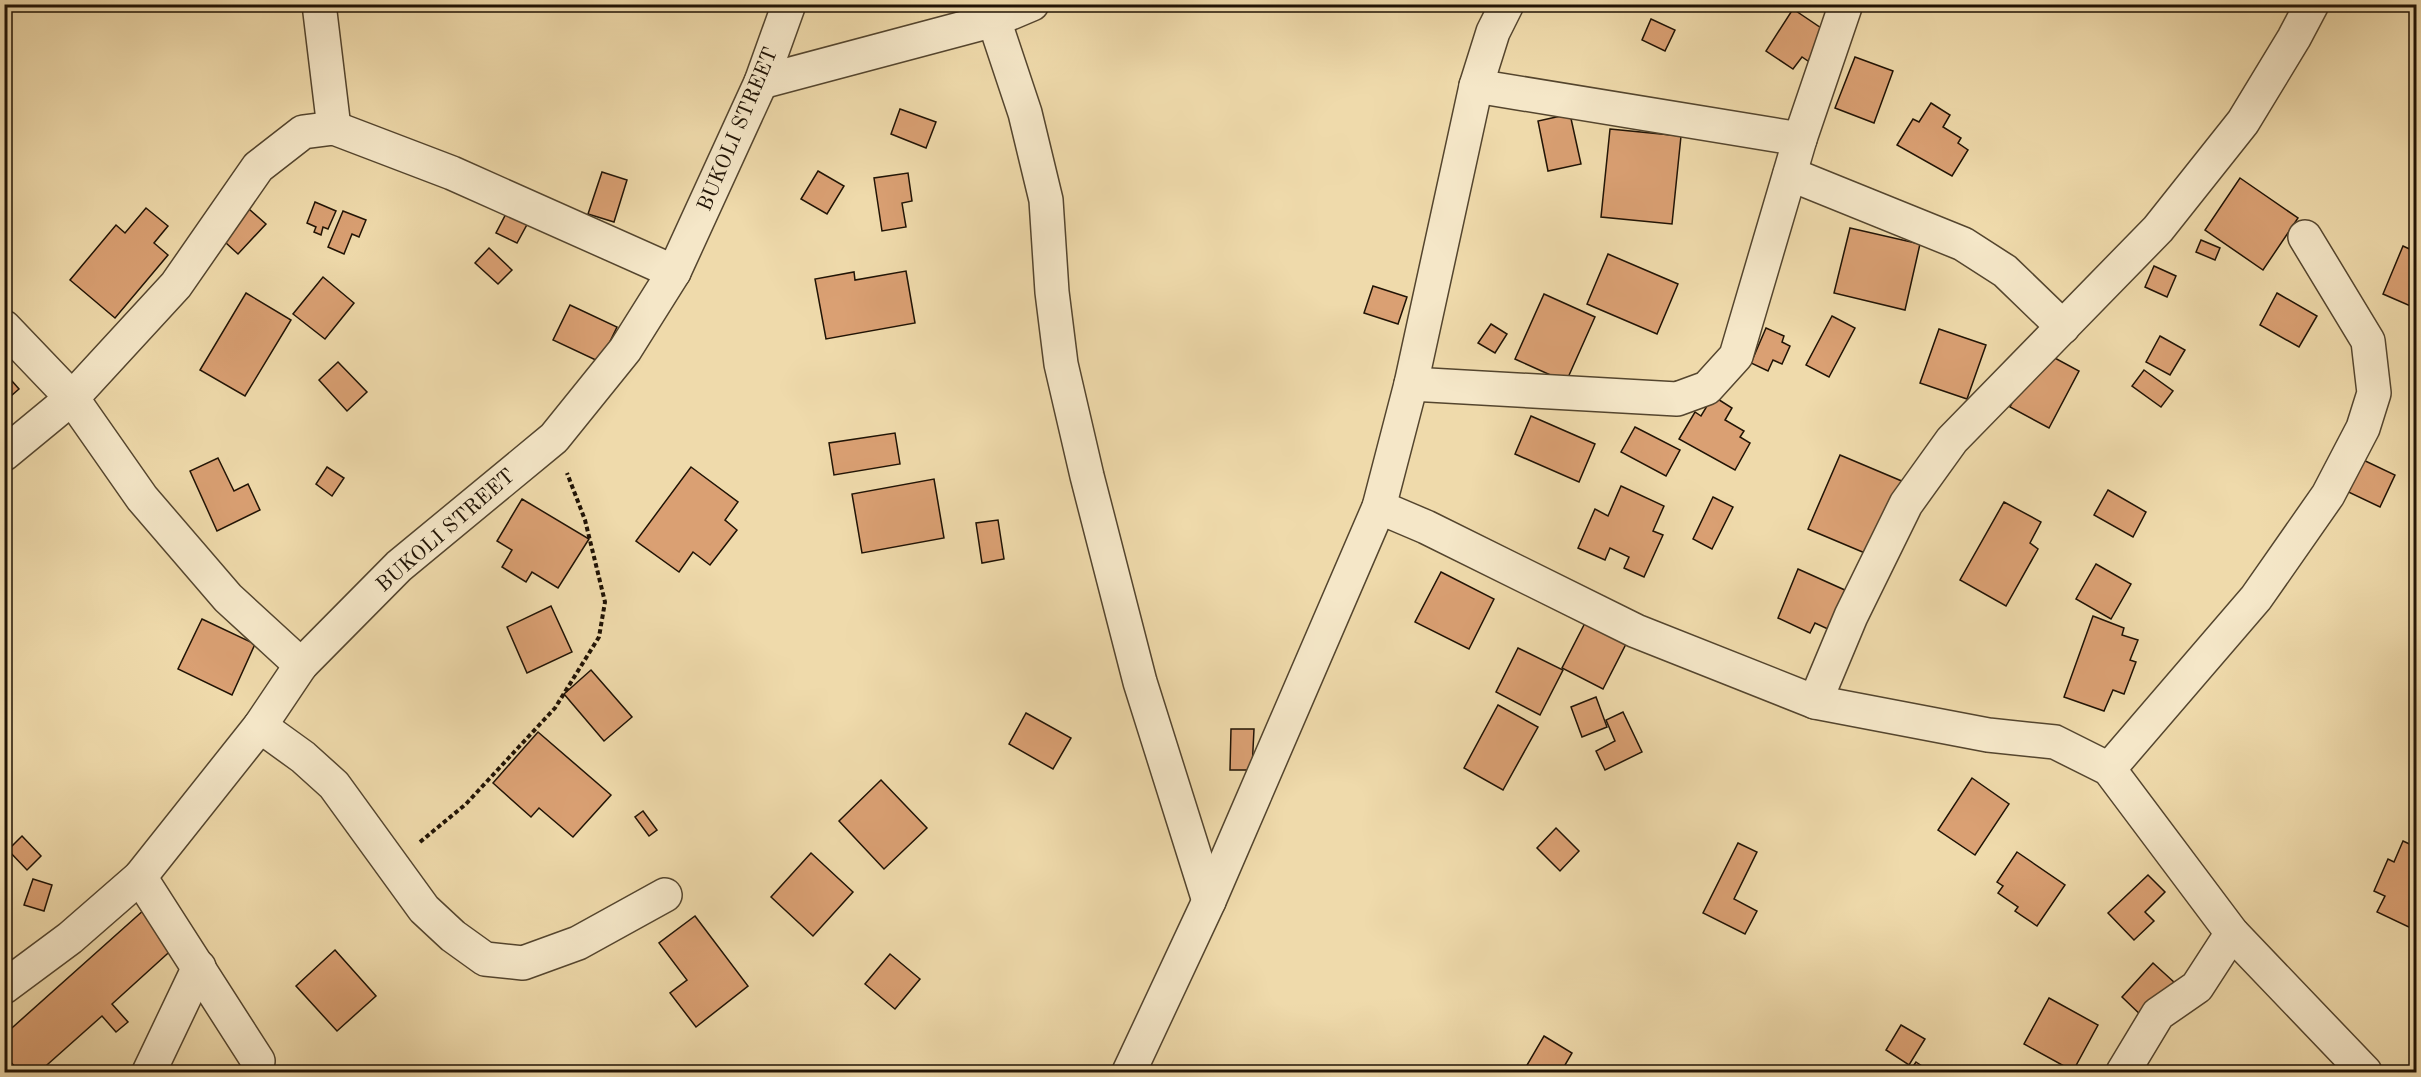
<svg xmlns="http://www.w3.org/2000/svg" width="2421" height="1077" font-family="'Old Standard TT',serif">
  <style>
    .building { fill: #daa073; stroke: #201305; stroke-width: 1.5 }
    .lines { fill: none; stroke-linecap: round; stroke-linejoin: round }
    .minor-casing { stroke: #54452e; stroke-width: 36 }
    .path { stroke: #201305; stroke-width: 4; stroke-dasharray: 4.5 3; stroke-linecap: butt }
    .minor { stroke: #f5e7c8; stroke-width: 33 }
    .labels { text-anchor: middle; stroke-width: 5; stroke-linejoin: round; paint-order: stroke }
    .street-label { font-size: 21px; fill: #201305; stroke: #f5e7c8 }
  </style>
  <rect width="100%" height="100%" fill="#efdaab"/>
  <filter id="stains"><feTurbulence type="fractalNoise" baseFrequency=".00333" numOctaves="4"/><feColorMatrix values="0 0 0 0 .2 0 0 0 0 .09 0 0 0 0 .02 0 0 0 .5 -.17"/></filter>
  <radialGradient id="worn" r=".72"><stop offset=".6" stop-color="#630" stop-opacity="0"/><stop offset="1" stop-color="#630" stop-opacity=".3"/></radialGradient>
  <g class="building">
    <polygon points="1793,9 1827,32 1808,61 1802,57 1793,69 1766,51"/>
    <polygon points="1651,19 1675,30 1665,51 1642,40"/>
    <polygon points="1855,57 1893,71 1874,123 1835,108"/>
    <polygon points="1931,103 1950,115 1943,127 1961,138 1958,143 1968,150 1952,176 1897,145 1913,119 1919,122"/>
    <polygon points="900,109 936,122 926,148 891,134"/>
    <polygon points="1570,114 1581,164 1548,171 1538,121"/>
    <polygon points="1610,129 1681,136 1672,224 1601,217"/>
    <polygon points="818,171 844,186 827,214 801,199"/>
    <polygon points="602,172 627,180 614,222 588,214"/>
    <polygon points="908,173 912,201 902,203 906,227 882,231 874,178"/>
    <polygon points="2240,178 2298,218 2263,270 2205,230"/>
    <polygon points="241,202 266,224 238,254 214,232"/>
    <polygon points="315,202 336,211 328,229 323,227 321,235 314,232 316,227 307,223"/>
    <polygon points="146,208 168,226 154,243 168,255 115,318 70,280 116,225 125,233"/>
    <polygon points="509,208 530,219 517,243 496,233"/>
    <polygon points="343,211 366,220 359,237 352,234 344,254 328,247"/>
    <polygon points="1850,228 1920,244 1905,310 1834,293"/>
    <polygon points="2201,240 2220,248 2215,260 2196,252"/>
    <polygon points="2403,246 2416,252 2416,303 2415,308 2383,294"/>
    <polygon points="489,248 512,270 498,284 475,263"/>
    <polygon points="1608,254 1678,284 1657,334 1587,304"/>
    <polygon points="2154,266 2176,276 2167,297 2145,287"/>
    <polygon points="906,271 915,323 826,339 815,279 854,272 855,280"/>
    <polygon points="323,277 354,303 325,339 293,314"/>
    <polygon points="1373,286 1407,297 1398,324 1364,313"/>
    <polygon points="246,293 291,320 245,396 200,370"/>
    <polygon points="2277,293 2317,316 2299,347 2260,325"/>
    <polygon points="1544,294 1595,317 1566,382 1515,359"/>
    <polygon points="570,305 617,327 600,362 553,340"/>
    <polygon points="1832,316 1855,328 1829,377 1806,365"/>
    <polygon points="1491,324 1507,334 1495,353 1478,343"/>
    <polygon points="1766,328 1784,336 1782,342 1790,346 1782,364 1773,360 1768,371 1751,363"/>
    <polygon points="1939,329 1986,345 1967,399 1920,383"/>
    <polygon points="2160,336 2185,350 2170,375 2146,362"/>
    <polygon points="2040,350 2079,371 2049,428 2010,407"/>
    <polygon points="338,362 367,392 347,411 319,380"/>
    <polygon points="2144,370 2173,391 2161,407 2132,386"/>
    <polygon points="4,372 19,389 4,402"/>
    <polygon points="1713,396 1732,408 1725,420 1744,431 1740,437 1750,443 1735,470 1679,439 1695,412 1701,416"/>
    <polygon points="1531,416 1595,444 1579,482 1515,454"/>
    <polygon points="1635,427 1680,450 1666,476 1621,452"/>
    <polygon points="895,433 900,464 834,475 829,443"/>
    <polygon points="1840,455 1904,482 1872,556 1808,529"/>
    <polygon points="2357,457 2395,475 2380,507 2342,489"/>
    <polygon points="218,458 234,491 248,484 260,510 217,531 190,471"/>
    <polygon points="327,467 344,478 332,496 316,484"/>
    <polygon points="691,467 738,502 725,520 737,530 710,565 693,552 679,572 636,541"/>
    <polygon points="934,479 944,538 862,553 852,494"/>
    <polygon points="1621,486 1664,506 1653,531 1663,535 1644,577 1624,568 1629,557 1610,548 1605,560 1578,548 1595,509 1608,516"/>
    <polygon points="2108,490 2146,512 2133,537 2094,515"/>
    <polygon points="1713,497 1733,507 1712,549 1693,539"/>
    <polygon points="522,499 589,539 558,588 532,572 526,582 502,567 512,550 497,541"/>
    <polygon points="2004,502 2041,522 2030,543 2038,549 2006,606 1960,580"/>
    <polygon points="998,520 1004,559 982,563 976,523"/>
    <polygon points="2096,564 2131,584 2111,619 2076,599"/>
    <polygon points="1798,569 1847,591 1830,630 1815,623 1810,633 1778,618"/>
    <polygon points="1441,572 1494,599 1469,649 1415,622"/>
    <polygon points="551,606 572,652 527,673 507,627"/>
    <polygon points="2093,616 2124,628 2122,635 2138,640 2130,660 2136,662 2124,694 2113,690 2104,711 2064,697"/>
    <polygon points="202,619 255,644 232,695 178,669"/>
    <polygon points="1586,621 1627,642 1603,689 1562,668"/>
    <polygon points="1518,648 1563,670 1540,715 1496,692"/>
    <polygon points="591,670 632,717 604,741 564,694"/>
    <polygon points="1596,697 1607,727 1582,737 1571,707"/>
    <polygon points="1498,705 1538,727 1503,790 1464,768"/>
    <polygon points="1623,712 1642,752 1605,770 1596,751 1615,741 1606,720"/>
    <polygon points="1026,713 1071,738 1053,769 1009,744"/>
    <polygon points="1231,729 1254,729 1252,770 1230,770"/>
    <polygon points="538,732 611,795 573,837 539,808 531,817 493,783"/>
    <polygon points="1972,778 2009,804 1975,855 1938,830"/>
    <polygon points="881,780 927,828 884,869 839,821"/>
    <polygon points="643,811 657,830 649,836 635,817"/>
    <polygon points="1556,828 1579,851 1560,871 1537,848"/>
    <polygon points="22,836 41,856 27,870 8,850"/>
    <polygon points="2403,841 2416,847 2416,922 2413,929 2377,912 2385,896 2374,891 2388,859 2394,862"/>
    <polygon points="1738,843 1757,852 1734,899 1757,911 1745,934 1703,913"/>
    <polygon points="2017,852 2065,885 2037,926 2015,911 2018,907 1998,893 2003,886 1997,882"/>
    <polygon points="811,853 853,892 813,936 771,897"/>
    <polygon points="2148,875 2165,892 2145,912 2154,921 2134,940 2108,913"/>
    <polygon points="33,879 52,885 44,911 24,905"/>
    <polygon points="145,909 177,945 112,1004 128,1022 116,1032 102,1016 39,1072 20,1072 4,1055 4,1035"/>
    <polygon points="695,916 748,986 696,1027 670,993 687,980 659,943"/>
    <polygon points="335,950 376,996 337,1031 296,986"/>
    <polygon points="890,954 920,979 895,1009 865,984"/>
    <polygon points="2153,963 2175,983 2144,1018 2122,997"/>
    <polygon points="2049,998 2098,1025 2073,1071 2024,1044"/>
    <polygon points="1901,1025 1925,1039 1909,1065 1886,1050"/>
    <polygon points="1544,1036 1572,1053 1561,1072 1523,1072"/>
    <polygon points="1916,1062 1931,1072 1909,1072"/>
  </g>
  <g class="lines">
    <defs>
      <g id="minor">
        <polyline points="319,4 334,128"/>
        <polyline points="994,20 1025,113 1046,200 1052,292 1061,364 1087,476 1140,682 1209,901"/>
        <polyline points="761,82 994,20 1032,4"/>
        <polyline points="1476,86 1800,139"/>
        <polyline points="1790,174 1963,244 2005,271 2063,327"/>
        <polyline points="4,327 72,398 142,498 228,598 301,665"/>
        <polyline points="1411,384 1677,399 1707,388 1736,356 1800,139 1846,4"/>
        <polyline points="4,454 72,398 176,285 258,167 303,132 334,128 452,173 674,272"/>
        <polyline points="1379,507 1426,527 1636,631 1815,702 1988,735 2055,742 2109,769 2232,933 2365,1072"/>
        <polyline points="1815,702 1851,616 1906,504 1952,440 2158,229 2243,122 2294,38 2312,4"/>
        <polyline points="260,726 303,757 334,785 424,909 453,936 485,959 523,963 578,943 665,895"/>
        <polyline points="2109,769 2256,598 2328,495 2363,428 2374,393 2368,341 2305,237"/>
        <polyline points="140,877 258,1061"/>
        <polyline points="4,987 70,938 140,877 260,726 301,665 399,566 554,438 625,350 674,272 761,82 789,4"/>
        <polyline points="149,1072 199,967"/>
        <polyline points="1129,1072 1209,901 1379,507 1411,384 1476,86 1493,32 1507,4"/>
        <polyline points="2123,1072 2158,1014 2197,987 2232,933"/>
      </g>
    </defs>
    <use href="#minor" class="minor-casing"/>
    <polyline class="path" points="420,842 466,804 555,708 599,637 605,602 585,520 567,473"/>
    <use href="#minor" class="minor"/>
  </g>
  <g class="labels">
    <g class="street-label">
      <text transform="translate(737 129) rotate(-67)" y="7">BUKOLI STREET</text>
      <text transform="translate(445 530) rotate(-41)" y="7">BUKOLI STREET</text>
    </g>
  </g>
  <rect width="2421" height="1077" fill="none" stroke="#efdaab" stroke-width="24"/>
  <rect x="6" y="6" width="2409" height="1065" fill="none" stroke="#201305" stroke-width="3"/>
  <rect x="12" y="12" width="2397" height="1053" fill="none" stroke="#201305" stroke-width="1.5"/>
  <rect width="100%" height="100%" filter="url(#stains)"/>
  <rect width="100%" height="100%" fill="url(#worn)"/>
</svg>
